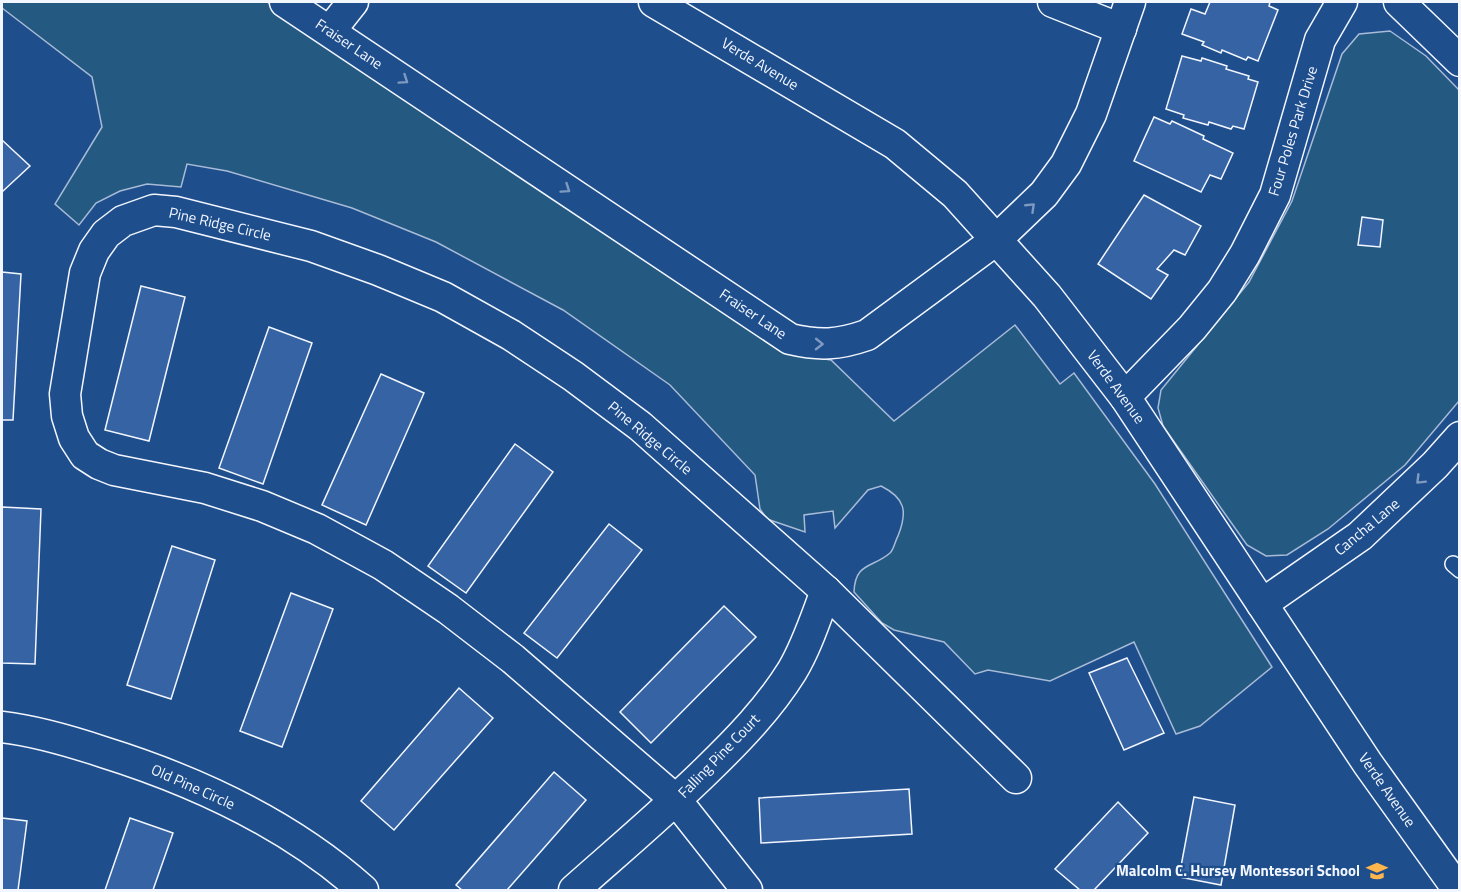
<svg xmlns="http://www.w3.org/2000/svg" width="1461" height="892" font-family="'Titillium Web',sans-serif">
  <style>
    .green { fill: #245a82; stroke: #a8bbd7; stroke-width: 1.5 }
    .building { fill: #3563a3; stroke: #f2f6ff; stroke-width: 1.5 }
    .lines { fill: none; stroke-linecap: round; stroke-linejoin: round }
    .lane-casing { stroke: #f2f6ff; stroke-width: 18 }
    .street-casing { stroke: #f2f6ff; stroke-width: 33 }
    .lane { stroke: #1f4e8c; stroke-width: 15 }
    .street { stroke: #1f4e8c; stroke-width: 30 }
    .oneway { stroke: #7e9ac0 }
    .labels { text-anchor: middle; stroke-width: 4.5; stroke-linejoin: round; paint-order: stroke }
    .street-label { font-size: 15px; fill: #f2f6ff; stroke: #1f4e8c }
    .poi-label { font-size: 15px; font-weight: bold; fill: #f2f6ff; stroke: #1f4e8c; text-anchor: end }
  </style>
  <rect width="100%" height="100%" fill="#1f4e8c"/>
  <g class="green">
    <path d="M 2,2 L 267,2 L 798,355 L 831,360 L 894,421 L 1015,325 L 1060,384 L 1074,373 L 1155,484 L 1272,667 L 1200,726 L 1176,734 L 1134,642 L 1050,681 L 988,670 L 975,674 L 944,642 L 894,630 L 882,623 L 854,592 C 855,562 873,568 890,553 C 894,549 895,541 898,536 C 908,511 905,498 881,486 L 868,490 L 835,528 L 833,511 L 804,515 L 805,532 L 767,519 L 760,509 L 755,475 L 670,385 L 563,310 L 436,242 L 352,208 L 227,171 L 187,164 L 181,187 L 147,184 L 120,191 L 96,203 L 79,225 L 55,204 L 102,127 L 92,77 L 2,8 Z"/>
    <polygon points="1390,31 1426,56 1459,90 1459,401 1405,465 1328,529 1287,555 1266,556 1247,545 1163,426 1158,408 1161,390 1249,282 1292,201 1342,54 1359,34"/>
  </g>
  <g class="building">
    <polygon points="1210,2 1270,2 1269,6 1278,10 1258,61 1248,57 1246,60 1222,50 1221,53 1202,45 1204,42 1182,34 1191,9 1205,14"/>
    <polygon points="1182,56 1201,61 1202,58 1227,66 1226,69 1249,76 1248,79 1258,82 1244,129 1233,126 1231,129 1209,122 1208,125 1183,118 1184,115 1166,109"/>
    <polygon points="1154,117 1170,124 1172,121 1204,136 1203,139 1233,153 1221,179 1210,175 1201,192 1134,161"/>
    <polygon points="2,140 30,166 3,191 2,190"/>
    <polygon points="1144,195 1201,226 1185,255 1174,250 1157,269 1168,275 1151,299 1098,264"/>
    <polygon points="1362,217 1383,220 1380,247 1358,245"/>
    <polygon points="2,272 21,274 13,420 2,420"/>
    <polygon points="141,286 185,297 149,441 105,430"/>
    <polygon points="269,327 312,343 263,484 219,468"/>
    <polygon points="381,374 424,393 366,525 322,505"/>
    <polygon points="515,444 553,472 466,593 428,566"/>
    <polygon points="2,507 41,509 35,664 2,663"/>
    <polygon points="609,524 642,550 557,658 524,633"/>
    <polygon points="172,546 215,560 171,699 127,685"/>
    <polygon points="291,593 333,609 282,747 240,731"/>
    <polygon points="724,606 756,637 651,743 620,712"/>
    <polygon points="1127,658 1164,733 1124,750 1089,673"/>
    <polygon points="459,688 493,718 394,830 361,801"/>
    <polygon points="554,772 586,800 507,890 462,890 456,885"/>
    <polygon points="909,789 912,834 761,843 759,798"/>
    <polygon points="1194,797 1235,805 1221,885 1179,877"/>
    <polygon points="1118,802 1148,833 1094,890 1080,890 1055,869"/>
    <polygon points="2,818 27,821 18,890 2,890"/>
    <polygon points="130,818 173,833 153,890 105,890"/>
  </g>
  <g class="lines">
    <defs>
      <polyline id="lane" points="1453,564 1460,570"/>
      <g id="street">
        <path d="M 285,2 L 790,339 C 820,346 838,345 867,335 L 996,240 L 1044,194 L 1066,164 L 1091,114 L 1130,2"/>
        <polyline points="654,2 895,144 955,194 1047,296 1125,397 1368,764 1451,880 1460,889"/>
        <polyline points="1053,2 1121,29"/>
        <polyline points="1399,2 1460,61"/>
        <polyline points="330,31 353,2"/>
        <polyline points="1125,397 1192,328 1222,291 1245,254 1275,195 1320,40 1342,2"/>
        <polyline points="1262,604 1360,536 1435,465 1460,437"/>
        <path d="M 2,727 C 36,731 70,741 103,752 C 196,781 290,825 363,890"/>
        <path d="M 574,890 C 618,851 663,813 706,771 C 738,740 769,708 792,671 C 807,646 816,617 826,591"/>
        <polyline points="747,890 676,800 513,659 448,609 383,565 317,529 262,506 205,488 114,470 99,464 85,455 74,438 67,416 65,394 85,273 94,251 106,234 123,221 154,210 176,212 311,246 378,270 443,297 511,335 573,376 640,426 826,591 1016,778"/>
      </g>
    </defs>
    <use href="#lane" class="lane-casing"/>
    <use href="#street" class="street-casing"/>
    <use href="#lane" class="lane"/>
    <use href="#street" class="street"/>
  </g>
  <defs><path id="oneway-chevron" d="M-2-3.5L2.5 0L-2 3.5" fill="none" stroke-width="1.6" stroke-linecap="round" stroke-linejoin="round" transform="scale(1.5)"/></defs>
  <g class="oneway">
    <use href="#oneway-chevron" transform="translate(404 80) rotate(34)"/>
    <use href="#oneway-chevron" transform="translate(566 189) rotate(34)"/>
    <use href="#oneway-chevron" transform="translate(1031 207) rotate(-44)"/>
    <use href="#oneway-chevron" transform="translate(819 344) rotate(1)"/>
    <use href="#oneway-chevron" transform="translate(1420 480) rotate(135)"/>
  </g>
  <defs>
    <symbol id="school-bare" viewBox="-9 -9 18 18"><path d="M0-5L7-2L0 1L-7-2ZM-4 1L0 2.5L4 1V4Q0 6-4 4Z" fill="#ffb74d" stroke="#1f4e8c" stroke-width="2.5" paint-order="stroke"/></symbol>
  </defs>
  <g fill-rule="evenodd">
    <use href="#school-bare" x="1362" y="856" width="30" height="30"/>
  </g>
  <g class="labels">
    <g class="street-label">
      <text transform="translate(349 44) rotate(34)" y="5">Fraiser Lane</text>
      <text transform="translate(760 64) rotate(31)" y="5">Verde Avenue</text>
      <text transform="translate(1293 131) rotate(-73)" y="5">Four Poles Park Drive</text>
      <text transform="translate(220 224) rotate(13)" y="5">Pine Ridge Circle</text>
      <text transform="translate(753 314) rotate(34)" y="5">Fraiser Lane</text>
      <text transform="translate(1116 387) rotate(54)" y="5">Verde Avenue</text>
      <text transform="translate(650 438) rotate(40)" y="5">Pine Ridge Circle</text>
      <text transform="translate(1367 527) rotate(-40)" y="5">Cancha Lane</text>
      <text transform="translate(719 756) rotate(-46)" y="5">Falling Pine Court</text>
      <text transform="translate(193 787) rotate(24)" y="5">Old Pine Circle</text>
      <text transform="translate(1387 790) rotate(55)" y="5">Verde Avenue</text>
    </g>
    <g class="poi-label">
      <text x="1360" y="876">Malcolm C. Hursey Montessori School</text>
    </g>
  </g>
  <rect width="1461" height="892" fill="none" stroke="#f2f6ff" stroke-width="6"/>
</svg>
